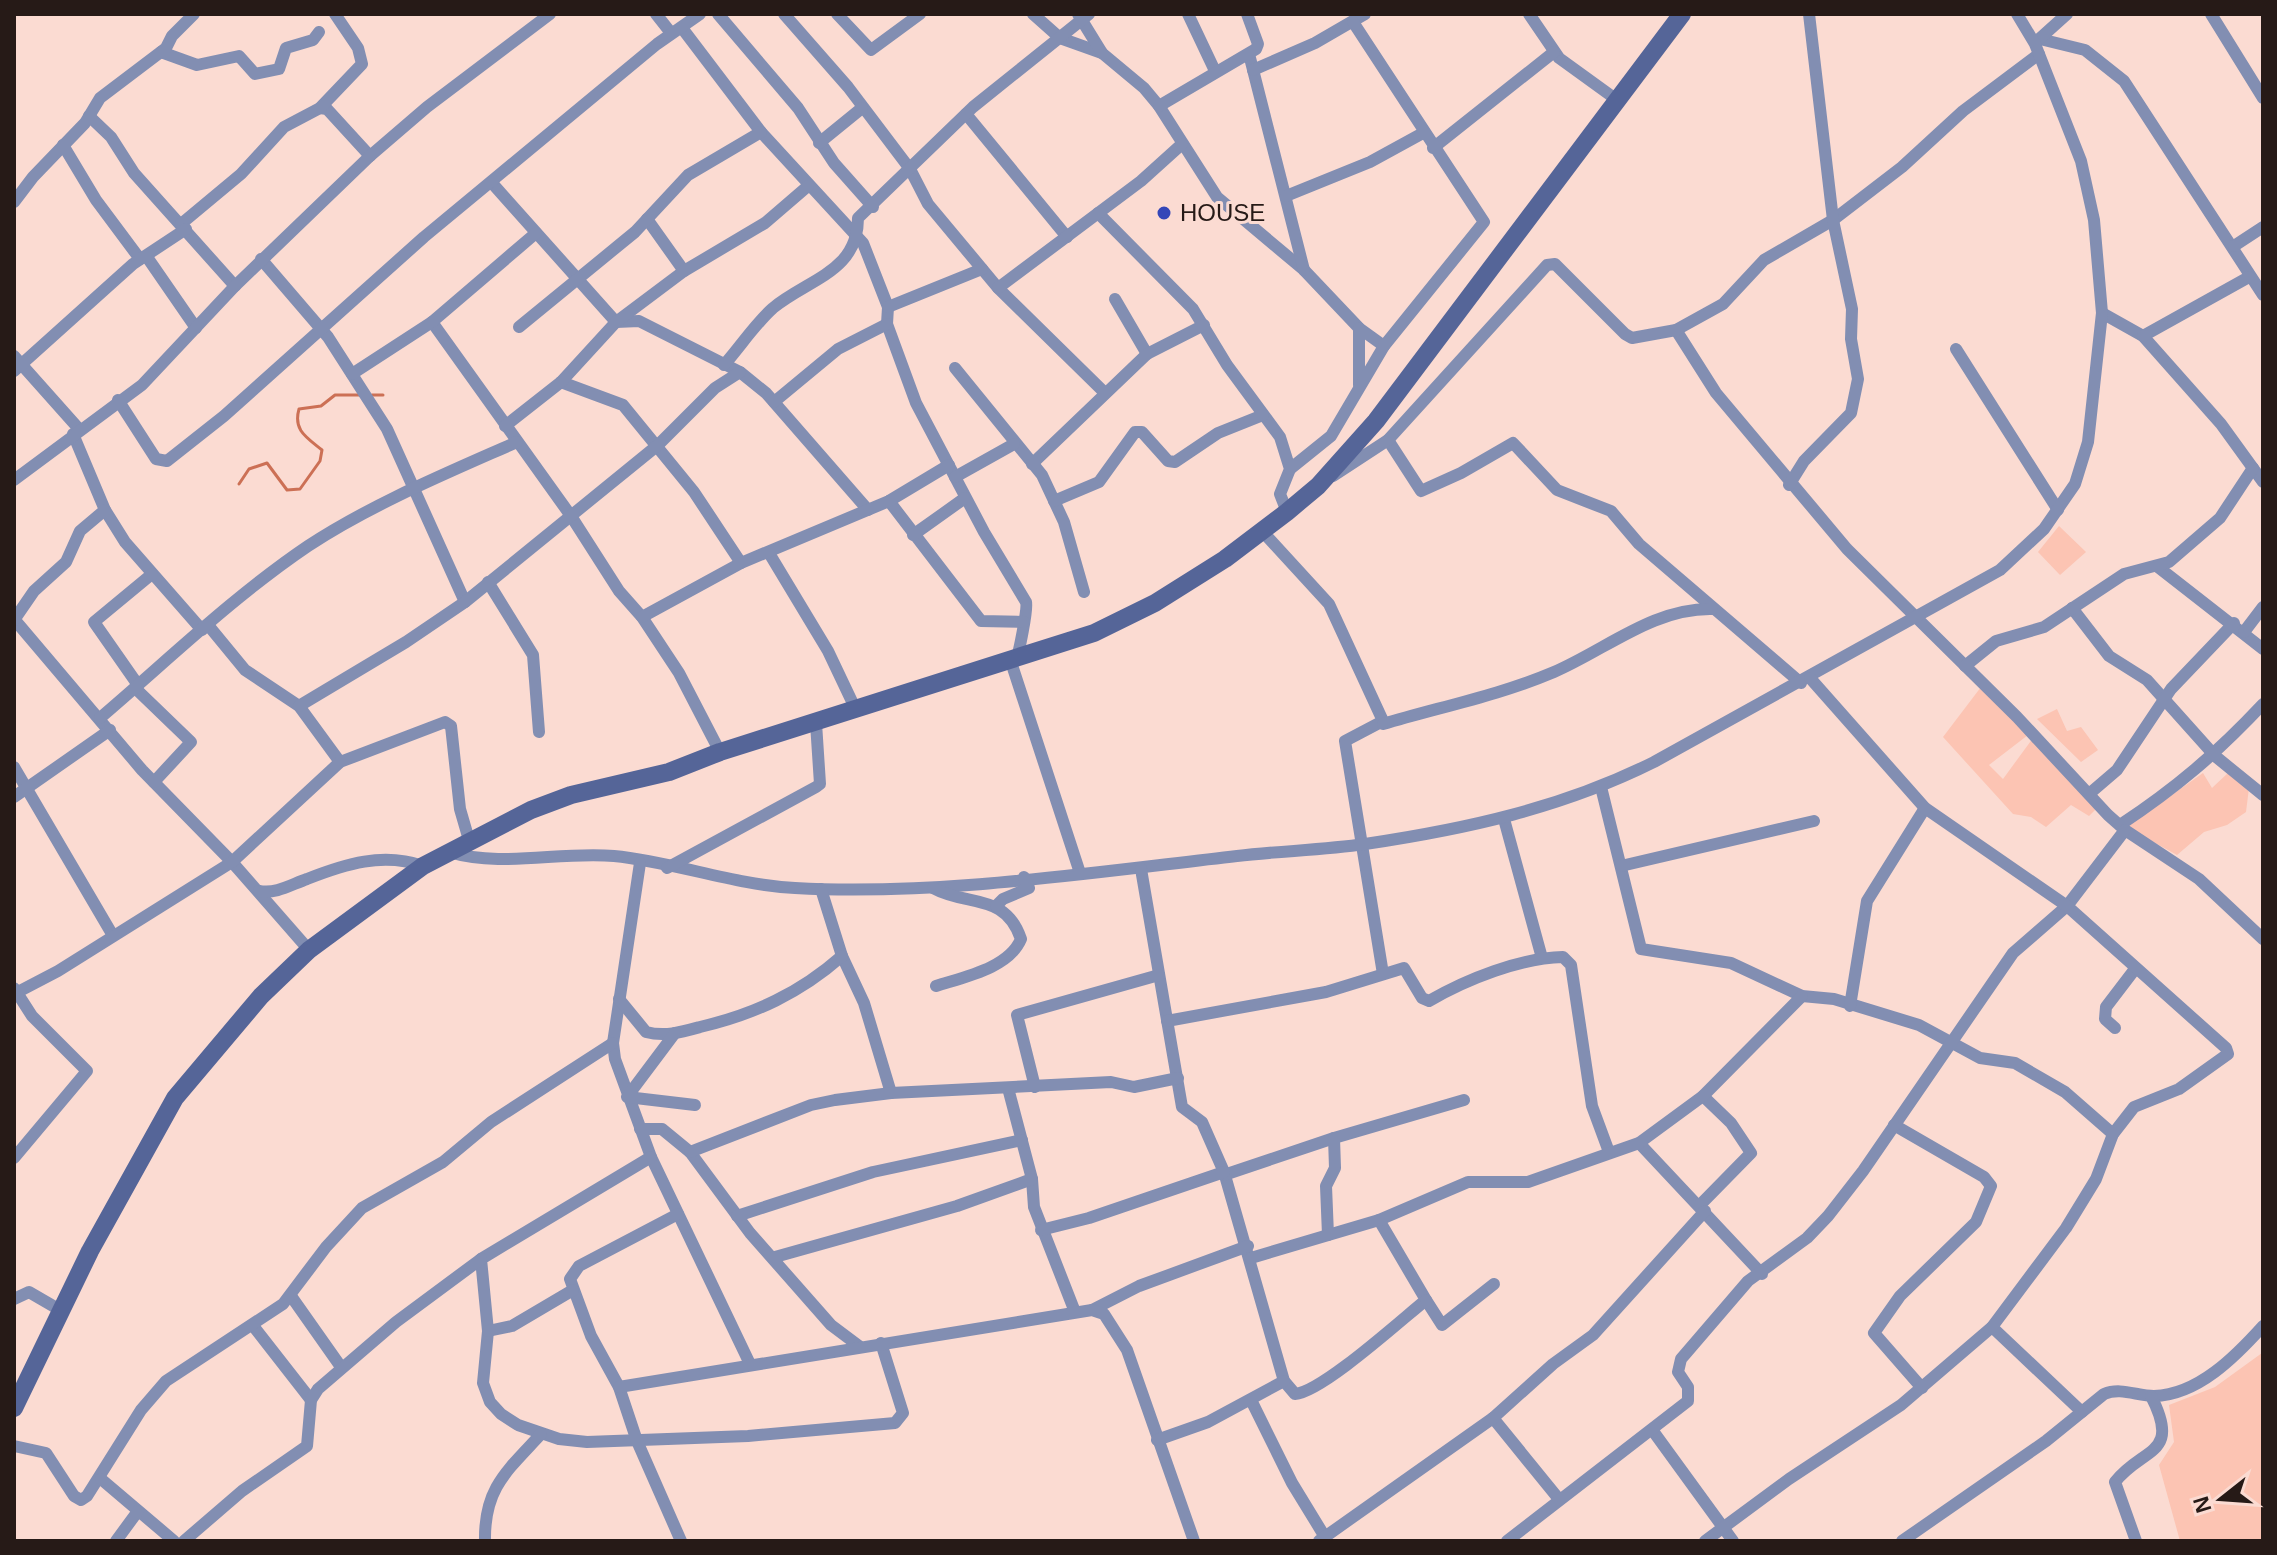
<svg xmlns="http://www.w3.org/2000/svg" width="2277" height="1555" font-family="Arial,sans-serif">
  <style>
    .green { fill: #fcc4b3 }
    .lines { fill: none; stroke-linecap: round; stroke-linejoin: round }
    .stream { stroke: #cc7055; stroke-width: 3 }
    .minor { stroke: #828eb2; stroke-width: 12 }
    .secondary { stroke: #556598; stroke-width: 18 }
    .poi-dot { fill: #3446b8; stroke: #fbdbd2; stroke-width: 3 }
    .labels { text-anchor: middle; stroke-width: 6; stroke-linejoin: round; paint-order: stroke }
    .poi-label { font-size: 24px; fill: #261a17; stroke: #fbdbd2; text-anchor: start }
  </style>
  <rect width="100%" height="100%" fill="#fbdbd2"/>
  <g class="green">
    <polygon points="2059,526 2086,552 2060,575 2038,552"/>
    <polygon points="1981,687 2028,735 1989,765 2003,779 2033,738 2100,805 2089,816 2071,805 2046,827 2031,817 2013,814 1943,737"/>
    <polygon points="2057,709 2067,731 2081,727 2098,750 2081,762 2037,719"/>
    <polygon points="2229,772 2249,788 2246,812 2227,825 2204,832 2177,855 2126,827 2203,773 2212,788"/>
    <polygon points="2262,1353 2263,1541 2180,1541 2159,1465 2174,1442 2169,1405 2215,1387"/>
  </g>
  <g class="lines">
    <g class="stream">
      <polyline points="372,395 383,395"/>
      <path d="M 239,484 L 249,469 L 267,463 L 287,490 L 300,489 L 320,461 L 322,450 C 306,437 293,430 299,409 L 321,406 L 335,395 L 360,395"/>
    </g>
    <g class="minor">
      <polyline points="656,14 671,33"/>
      <polyline points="718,14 798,108 834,163 873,207"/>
      <polyline points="784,14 848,87 910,169 928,204 998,288 1105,393"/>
      <polyline points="837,14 871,50 920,14"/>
      <polyline points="1033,14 1060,38 1102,53"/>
      <polyline points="1078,14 1102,53 1144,88 1159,106 1217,197 1304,270 1359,328 1384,346"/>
      <polyline points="1188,14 1215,71"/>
      <polyline points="1529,14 1559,58 1617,100"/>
      <polyline points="2211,14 2263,98"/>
      <path d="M 682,28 L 761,132 L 863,243 L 888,307 L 887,324 L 916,403 L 984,532 L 1026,602 C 1028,608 1019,653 1016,660"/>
      <polyline points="2040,39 2085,50 2124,81 2263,295"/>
      <polyline points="2037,41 2067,14"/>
      <polyline points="161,52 197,65 239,56 255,74 279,69 286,48 313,40 319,32"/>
      <polyline points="1249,54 1304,270"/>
      <polyline points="1253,70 1315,43 1365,14"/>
      <polyline points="1159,106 1256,49 1258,44 1247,14"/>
      <polyline points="320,108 327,109 370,156"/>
      <polyline points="966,114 1067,237"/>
      <polyline points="89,116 111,137 134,173 235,286"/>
      <polyline points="819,143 862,108"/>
      <polyline points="63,145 96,200 140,259"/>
      <polyline points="1433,148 1554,52"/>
      <polyline points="492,183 616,322 639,321 740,372 766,393 868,510"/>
      <polyline points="1286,196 1370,162 1423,133"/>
      <polyline points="14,202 33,177 85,123 100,98 166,48 172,36 194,14"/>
      <polyline points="1098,213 1193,309 1227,365 1280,437 1290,469 1280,494 1287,512"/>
      <polyline points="647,219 684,271"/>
      <polyline points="181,224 241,174 284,127 320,108 362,64 358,48 335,14"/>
      <polyline points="2234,246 2263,227"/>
      <polyline points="147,257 196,328"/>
      <polyline points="261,259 328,337 387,429 465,602"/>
      <polyline points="998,288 1141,181 1182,144"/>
      <polyline points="1115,299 1147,354"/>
      <polyline points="888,307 982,269"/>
      <polyline points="2102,313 2143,336 2221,424 2263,482"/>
      <polyline points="432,322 571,516 619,591 642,617 679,673 720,752"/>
      <polyline points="519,327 635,232 688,175 761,132"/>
      <polyline points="1359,328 1359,385"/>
      <polyline points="1676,330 1716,393 1847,549 2017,717 2108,815 2125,830 2199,879 2263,939"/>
      <polyline points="2143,336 2249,277"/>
      <polyline points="1956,349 2058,510"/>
      <polyline points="14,356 79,429"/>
      <path d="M 724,365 C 740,347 755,324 773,308 C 808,279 858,272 858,218 L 973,107 L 1089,14"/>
      <polyline points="955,368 1042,475 1064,522 1084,592"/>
      <polyline points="14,371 133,264 186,229"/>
      <polyline points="352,374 432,322 536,233"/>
      <polyline points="561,382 623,405 694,492 741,563"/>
      <polyline points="118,400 156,459 167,461 224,416 424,237 657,44 700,14"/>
      <polyline points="774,402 838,349 887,324"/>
      <polyline points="505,426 561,382 616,322 684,271 765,223 808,186"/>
      <polyline points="73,434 105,510 125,542 202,630"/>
      <polyline points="1388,440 1421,491 1461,473 1513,443 1557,490 1611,511 1639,544 1801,683"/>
      <polyline points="1032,464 1147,354 1204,325"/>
      <polyline points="1290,469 1331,436 1384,346 1484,222 1353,22"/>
      <polyline points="1333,476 1388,440 1547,265 1555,264 1625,334 1632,338 1676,330 1723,304 1764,260 1833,220 1902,167 1963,111 2039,54"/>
      <polyline points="955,477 1014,444"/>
      <polyline points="14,480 142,385 235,286 370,156 427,107 550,14"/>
      <polyline points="1789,485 1804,461 1851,413 1858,379 1851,339 1852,309 1833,220 1809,14"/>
      <polyline points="889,501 981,621 1024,622"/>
      <polyline points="1054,501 1099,482 1135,432 1142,432 1168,461 1175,462 1218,433 1263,415"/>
      <polyline points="1262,531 1329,604 1383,721 1345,741 1383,974"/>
      <polyline points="913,535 965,498"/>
      <polyline points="769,553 828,651 856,710"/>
      <polyline points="2158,567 2263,649"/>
      <polyline points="488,582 533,655 539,732"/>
      <polyline points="2072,608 2109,656 2147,680 2215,756 2263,795"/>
      <polyline points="642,617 741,563 889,501 949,465"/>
      <polyline points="14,619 142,770 232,862 309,950"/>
      <polyline points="14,620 34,591 66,562 80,531 105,510"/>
      <polyline points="208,625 245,670 299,706 340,762"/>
      <polyline points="2244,632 2263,607"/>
      <polyline points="1011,662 1080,873"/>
      <polyline points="1965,666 1996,641 2044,627 2124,574 2169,562 2220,518 2253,468"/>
      <polyline points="138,685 94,622 152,574"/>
      <polyline points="135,688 191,742 154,782"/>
      <polyline points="299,706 406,642 465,602 658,445 715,388 740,372"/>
      <path d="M 100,718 C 168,660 234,596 308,546 C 372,504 447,473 517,442"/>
      <path d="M 1383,724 C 1440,707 1500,695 1554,672 C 1607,649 1653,608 1712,609"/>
      <polyline points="14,767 112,934"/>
      <polyline points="1601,787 1641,949 1731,963 1802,996 1834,999 1919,1025 1980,1058 2015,1063 2065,1092 2113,1134"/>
      <polyline points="2089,794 2117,770 2171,689 2234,623"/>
      <polyline points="14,797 110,730"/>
      <polyline points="1504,819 1542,958"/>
      <path d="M 2120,825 C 2176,788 2217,753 2263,704"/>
      <path d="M 449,852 C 503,868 559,851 614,856 C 675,862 734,885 795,888 C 937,896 1096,872 1237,856 C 1279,851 1323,850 1365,844 C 1466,829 1562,808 1654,762 L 2000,570 L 2044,529 L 2075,484 L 2088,442 L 2102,313 L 2094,220 L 2081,161 L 2035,44 L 2017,14"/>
      <polyline points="640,863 613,1043 615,1059 651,1157 750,1364"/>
      <polyline points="1621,866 1814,821"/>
      <polyline points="667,868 816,787 820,784 816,723"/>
      <path d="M 1141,869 L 1182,1107 L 1202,1122 L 1224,1172 L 1284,1381 L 1295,1394 C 1322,1392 1401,1320 1426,1300 L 1379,1220"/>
      <path d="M 933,888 C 967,907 1005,892 1021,939 C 1009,968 964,977 936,986"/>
      <polyline points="821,889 842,956 864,1003 891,1093"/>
      <path d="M 259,891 C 277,894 290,885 307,879 C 345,864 383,852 423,866"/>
      <polyline points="996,906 1003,899 1029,888 1024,877"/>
      <polyline points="14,988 32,1016 87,1071 14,1158"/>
      <polyline points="14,994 58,971 232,862 340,762 445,722 451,726 460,809 469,840"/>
      <path d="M 619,999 L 646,1032 C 665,1037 682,1032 700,1027 C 755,1014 800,993 842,956"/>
      <polyline points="1850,1006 1867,901 1925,808"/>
      <path d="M 1167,1021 L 1326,992 L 1404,968 L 1422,998 L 1429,1001 C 1467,979 1520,958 1563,957 L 1571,965 L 1592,1106 L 1609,1152"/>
      <polyline points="2115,1028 2105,1019 2106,1007 2135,969"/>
      <polyline points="675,1033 627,1097 695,1105"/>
      <polyline points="1035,1087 1017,1015 1159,975"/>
      <polyline points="1008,1088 1032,1179 1034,1207 1075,1312"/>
      <polyline points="1894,1125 1984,1177 1991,1186 1976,1222 1900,1296 1874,1333 1922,1388"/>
      <polyline points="640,1129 662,1129 690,1152 750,1233 831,1325 859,1346"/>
      <polyline points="1639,1143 1762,1274"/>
      <polyline points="690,1152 811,1105 835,1100 891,1093 1111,1082 1134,1087 1178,1078"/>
      <polyline points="651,1157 481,1259 488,1331 483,1383 490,1402 501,1414 518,1425 559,1439 587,1442 748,1436 895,1423 903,1413 881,1343"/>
      <polyline points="1224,1175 1334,1138"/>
      <polyline points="1700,1205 1751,1153 1731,1123 1703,1096"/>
      <polyline points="678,1214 579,1266 570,1279 591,1336 619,1387 637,1441 681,1541"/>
      <polyline points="737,1216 873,1172 1022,1140"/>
      <polyline points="1041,1230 1089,1218 1224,1172"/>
      <polyline points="1328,1235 1326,1186 1335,1168 1334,1138 1464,1100"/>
      <polyline points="775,1257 957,1206 1032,1179"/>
      <polyline points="1251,1258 1379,1220 1468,1182 1528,1182 1639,1143 1703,1096 1802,996"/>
      <polyline points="291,1296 341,1367"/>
      <polyline points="14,1299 29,1292 60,1310"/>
      <polyline points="1426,1300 1442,1325 1494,1284"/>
      <polyline points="1092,1310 1139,1286 1248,1246"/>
      <polyline points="254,1327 311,1400"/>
      <polyline points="1992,1327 2082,1412"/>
      <polyline points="488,1331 512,1326 573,1290"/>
      <polyline points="619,1387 1092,1310 1104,1314 1127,1350 1194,1541"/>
      <polyline points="1251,1400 1292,1483 1325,1537"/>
      <polyline points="1493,1418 1558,1498"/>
      <polyline points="1653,1431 1733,1541"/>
      <polyline points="1157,1440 1208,1422 1284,1381"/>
      <polyline points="14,1446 46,1453 74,1496 81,1500 87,1496 141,1410 166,1381 283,1304 326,1247 362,1208 443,1162 491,1122 613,1043"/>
      <polyline points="101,1479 174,1541"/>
      <polyline points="116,1541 138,1511"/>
      <polyline points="184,1541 242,1491 307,1446 311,1400 318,1389 396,1322 481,1259"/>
      <path d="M 485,1541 C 484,1488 507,1471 541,1434"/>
      <polyline points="1319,1541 1493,1418 1553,1364 1593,1335 1705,1211"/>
      <polyline points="1507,1541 1688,1401 1688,1387 1678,1372 1681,1359 1748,1281 1807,1238 1828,1216 1863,1171 2013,953 2067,906 2125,830"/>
      <polyline points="1705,1541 1789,1479 1901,1405 1992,1327 2066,1228 2096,1179 2113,1134 2134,1107 2179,1089 2228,1054 2226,1048 2067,906 1925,808 1810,678"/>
      <path d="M 1902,1541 L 2046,1441 L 2104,1394 C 2121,1387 2137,1396 2154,1396 C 2198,1395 2236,1356 2263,1326"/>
      <path d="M 2136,1541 L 2115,1482 C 2142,1447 2182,1456 2151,1396"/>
    </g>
    <polyline class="secondary" points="14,1408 90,1251 175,1098 261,996 309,950 423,866 531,810 571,795 669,772 720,752 1094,633 1155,603 1225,559 1287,512 1318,486 1376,421 1682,14"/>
  </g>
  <circle class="poi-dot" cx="1164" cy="213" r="8"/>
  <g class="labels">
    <g class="poi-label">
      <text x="1180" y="221">HOUSE</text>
    </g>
  </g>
  <rect width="2277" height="1555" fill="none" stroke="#261a17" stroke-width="32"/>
  <g transform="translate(2221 1499) rotate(253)" stroke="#fbdbd2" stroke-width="6" paint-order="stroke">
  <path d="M0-6L14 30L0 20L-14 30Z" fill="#261a17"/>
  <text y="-12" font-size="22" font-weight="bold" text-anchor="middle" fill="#261a17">N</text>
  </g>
</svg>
